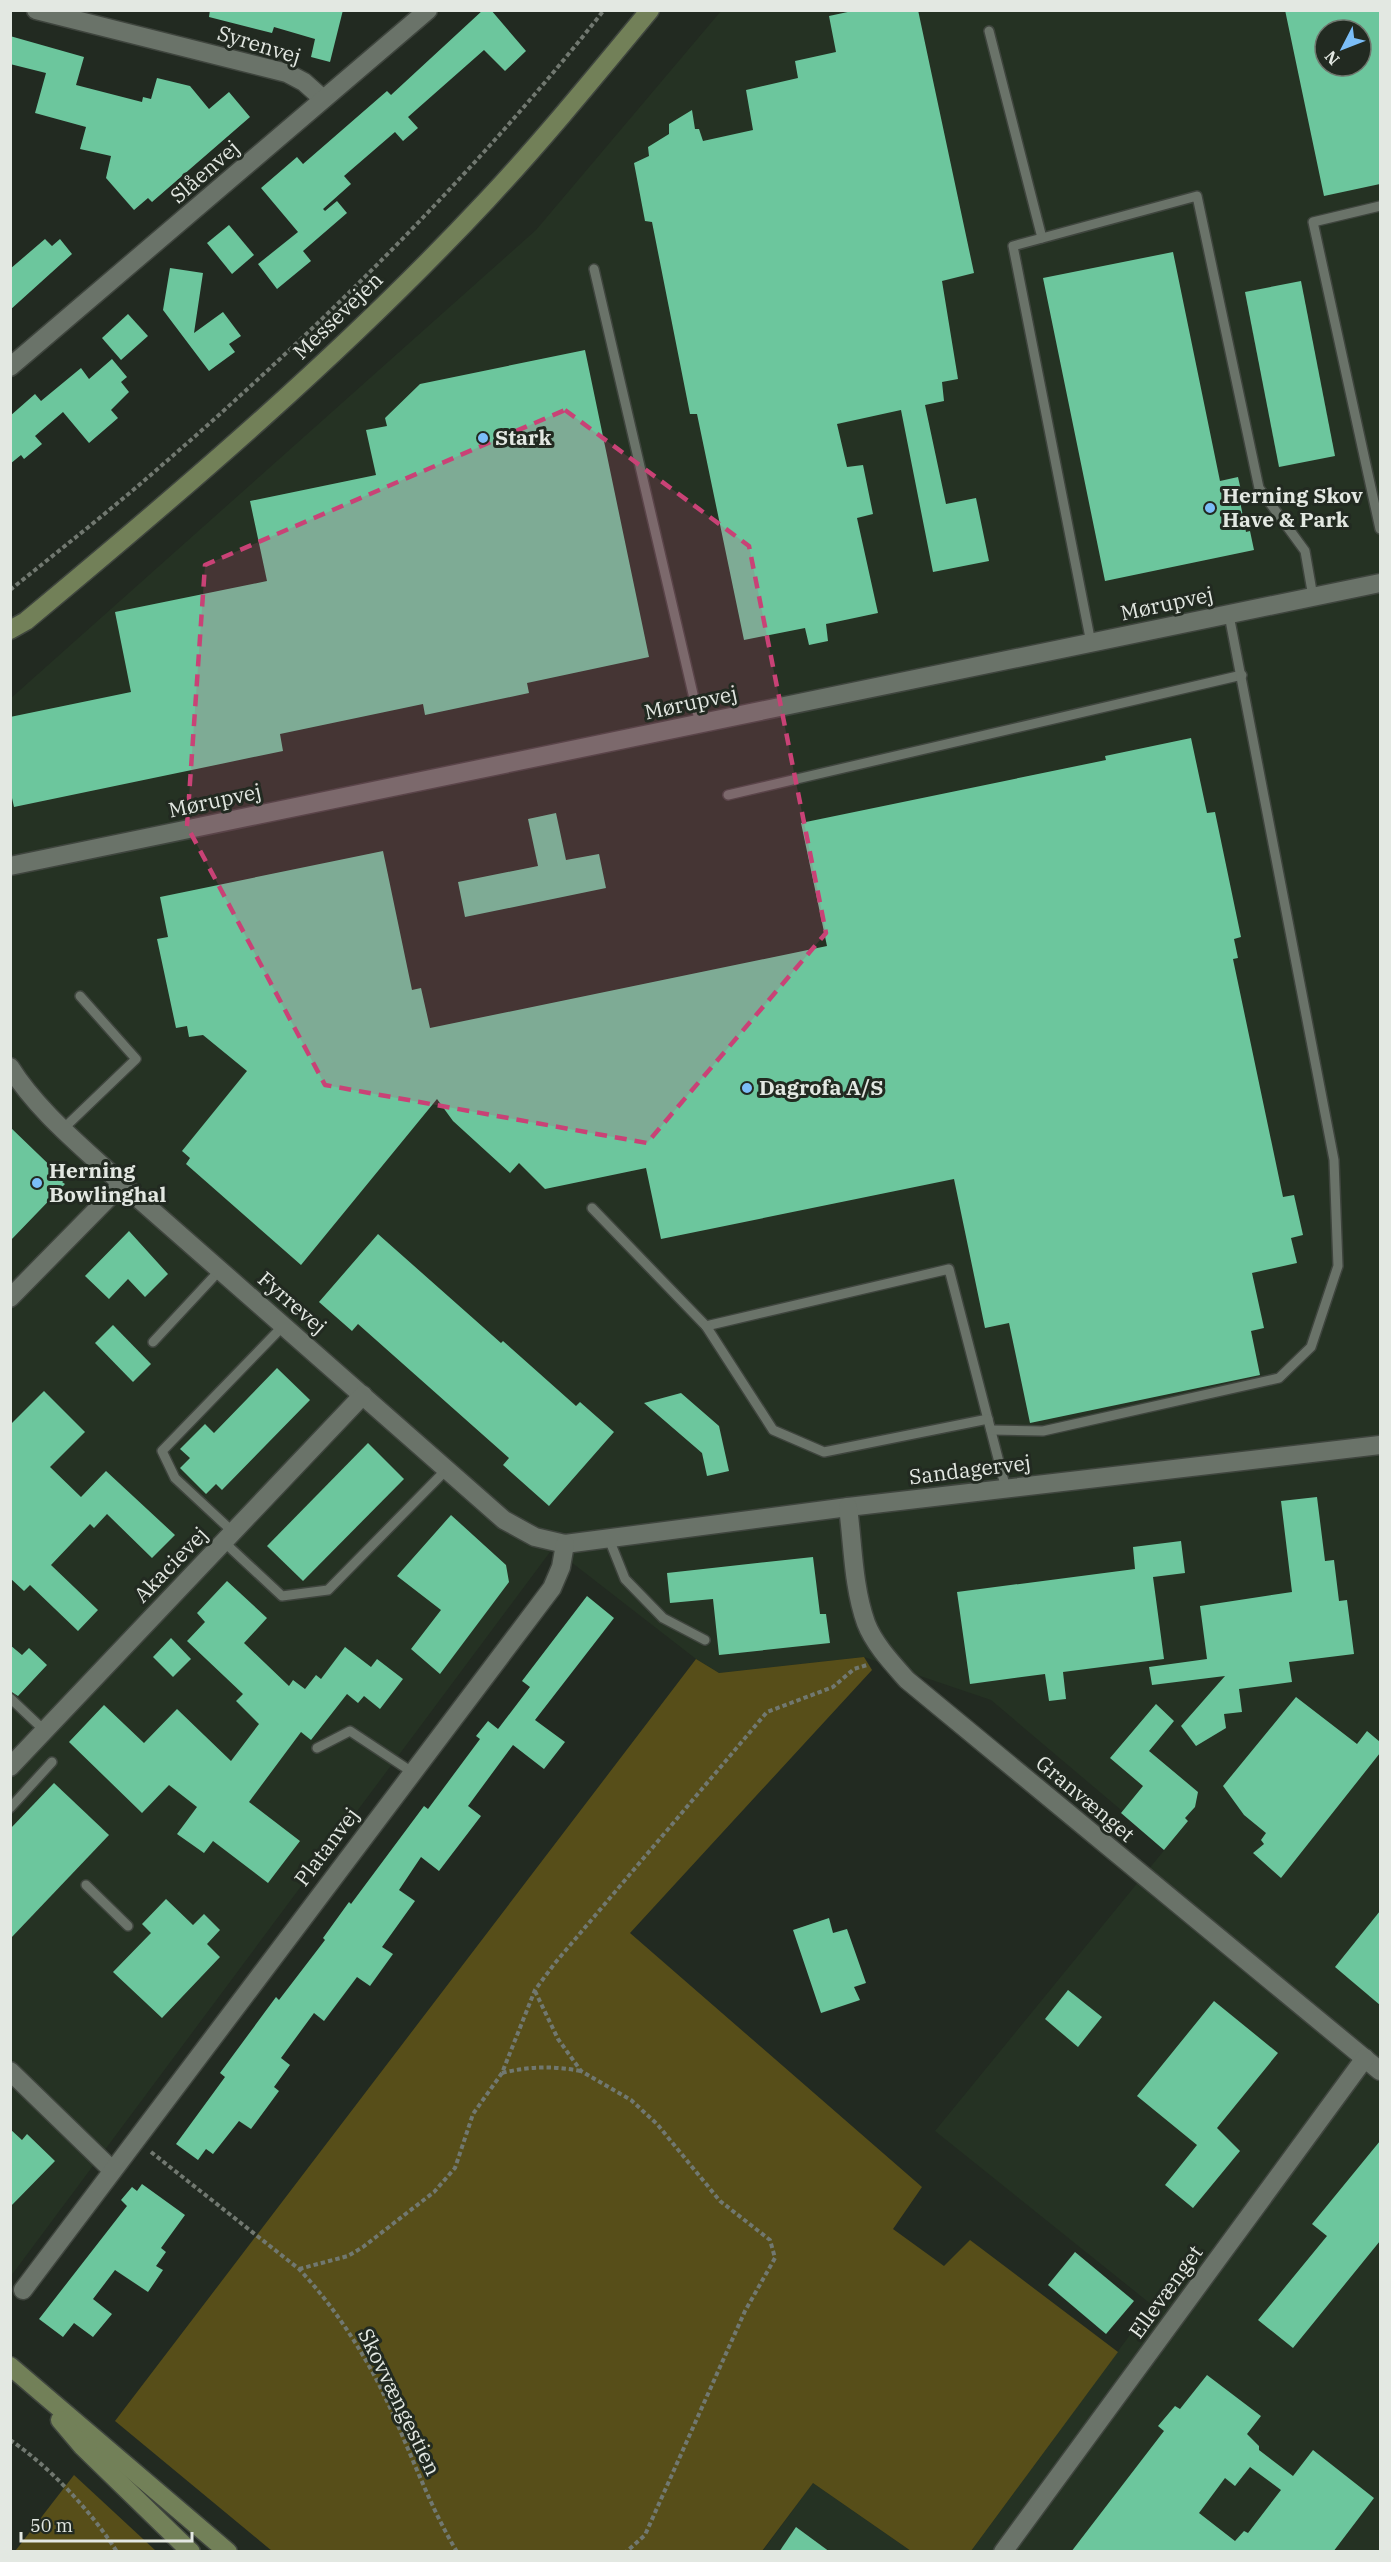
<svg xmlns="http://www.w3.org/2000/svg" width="1391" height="2562" font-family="'IBM Plex Serif',serif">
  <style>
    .built { fill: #253223; fill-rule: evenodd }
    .green { fill: #574e19 }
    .building { fill: #6cc69d; fill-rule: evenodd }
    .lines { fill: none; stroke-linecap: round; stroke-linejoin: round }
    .service-casing { stroke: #3f453e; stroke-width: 12 }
    .minor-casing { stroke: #3f453e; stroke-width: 21 }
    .secondary-casing { stroke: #3f453e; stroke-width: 21 }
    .path { stroke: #717870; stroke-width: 4; stroke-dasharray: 4.5 3; stroke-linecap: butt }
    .service { stroke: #6a7369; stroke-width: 9 }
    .minor { stroke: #6a7369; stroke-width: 18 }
    .secondary { stroke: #728058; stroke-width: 18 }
    .marked { fill: #c94276; fill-opacity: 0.2; stroke: #c94276; stroke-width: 4.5; stroke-dasharray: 12 8; stroke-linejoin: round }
    .poi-dot { fill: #7bbef8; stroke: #222a21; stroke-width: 2 }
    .labels { text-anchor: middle; stroke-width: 6; stroke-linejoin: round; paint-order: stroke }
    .street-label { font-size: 21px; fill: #e3e8e2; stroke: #222a21 }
    .poi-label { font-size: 21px; font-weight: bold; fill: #e3e8e2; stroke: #222a21; text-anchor: start }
  </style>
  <rect width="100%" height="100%" fill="#222a21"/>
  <g class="built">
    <path d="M 721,11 L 1380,11 L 1380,2551 L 971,2551 L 1152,2305 L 935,2131 L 1166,1848 L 991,1700 L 864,1657 L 719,1673 L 696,1659 L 553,1548 L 11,2276 L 10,699 L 536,230 ZM 1325,30 L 1361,30 L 1361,66 L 1325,66 Z"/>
    <polygon points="813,2483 911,2551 762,2552"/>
  </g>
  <g class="green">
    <polygon points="864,1657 872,1670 630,1933 922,2187 893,2229 944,2266 970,2240 1118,2352 971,2551 911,2551 813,2483 762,2551 272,2551 115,2421 696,1659 719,1673"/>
    <polygon points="74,2475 156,2551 16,2550"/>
  </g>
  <g class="building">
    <polygon points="210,10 343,10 330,62 311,57 315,39 274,27 272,33 209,17"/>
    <polygon points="483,10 491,10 526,51 505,71 484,50 408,117 418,128 403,141 395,132 344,176 351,184 323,209 325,211 337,201 347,213 303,251 311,261 277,289 258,264 298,232 261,188 297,157 303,164 387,91 391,95"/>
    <polygon points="857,10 918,10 974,273 942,281 958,379 942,382 944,401 925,405 946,504 976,498 989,561 933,572 901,410 837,424 847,467 863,465 873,514 857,518 878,613 826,624 828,641 809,645 805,628 744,640 697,414 690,414 652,222 645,221 634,163 649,156 648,147 669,134 669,124 692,110 695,129 699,129 703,141 753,130 746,90 798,78 795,61 836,52 829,16"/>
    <path d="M 1285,10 L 1380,10 L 1380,184 L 1324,196 ZM 1325,30 L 1361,30 L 1361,66 L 1325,66 Z"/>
    <polygon points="10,36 84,57 76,85 142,102 143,97 151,99 157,78 190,86 209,109 229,92 250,117 152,202 148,198 134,210 106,178 111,156 80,149 86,127 35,113 46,73 10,64"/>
    <polygon points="229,225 254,255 232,274 207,243"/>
    <polygon points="45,239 52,246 60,239 72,254 10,310 10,269"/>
    <polygon points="1173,252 1220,481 1238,477 1242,495 1239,496 1246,532 1250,531 1254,550 1105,581 1043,278"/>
    <polygon points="170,268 203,273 194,333 223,312 241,336 229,344 235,352 209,371 163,310"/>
    <polygon points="1301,281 1335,456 1279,467 1245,292"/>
    <polygon points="128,314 148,336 121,360 102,338"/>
    <polygon points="585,350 649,657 527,683 529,693 425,715 423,704 280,734 283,751 14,807 10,789 10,717 131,692 115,612 267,581 250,501 376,475 366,430 387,426 385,418 420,384"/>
    <polygon points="112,359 127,377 121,382 129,392 111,410 118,418 89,443 63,412 35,436 42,444 24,459 21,455 10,464 10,416 35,394 41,401 81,368 89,379"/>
    <polygon points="1191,738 1207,813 1215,812 1241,937 1234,939 1238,958 1233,959 1283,1197 1294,1195 1303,1235 1291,1238 1297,1263 1252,1273 1264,1328 1251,1331 1260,1375 1030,1423 1009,1323 985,1328 954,1179 661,1239 646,1168 545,1189 519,1163 510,1173 453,1121 437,1099 301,1265 186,1164 190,1158 182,1151 247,1071 203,1035 189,1037 187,1026 176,1028 157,939 168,937 160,897 383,851 412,990 421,988 430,1028 827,946 801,823 1106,760 1105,756"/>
    <polygon points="556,813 566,860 599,854 606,888 465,917 458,882 538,866 528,819"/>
    <polygon points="10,1127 65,1180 62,1182 65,1184 10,1241"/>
    <polygon points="129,1231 168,1274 145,1297 128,1279 109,1299 85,1276"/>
    <polygon points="378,1234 501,1343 503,1341 576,1406 580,1402 614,1432 549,1506 503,1465 509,1458 358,1324 352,1331 319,1302"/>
    <polygon points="113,1325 151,1364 133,1382 95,1343"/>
    <polygon points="277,1368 310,1400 222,1490 216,1484 206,1494 180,1468 190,1458 180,1449 205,1424 214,1433"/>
    <polygon points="44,1391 85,1432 50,1467 81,1497 106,1471 175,1535 152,1558 107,1514 94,1528 90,1524 51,1565 98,1610 78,1631 30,1585 24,1591 10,1578 10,1425"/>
    <polygon points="681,1393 719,1426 729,1471 707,1476 702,1453 644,1403"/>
    <polygon points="368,1443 404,1479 303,1581 267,1546"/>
    <polygon points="1317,1497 1325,1561 1334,1560 1339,1601 1347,1600 1354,1654 1289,1662 1292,1682 1239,1689 1242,1712 1224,1714 1226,1728 1196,1746 1181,1726 1225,1676 1152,1685 1149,1667 1207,1659 1200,1606 1292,1592 1281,1501"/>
    <polygon points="451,1515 506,1565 509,1582 440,1674 411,1649 441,1610 397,1576"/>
    <polygon points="1181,1541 1185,1573 1153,1577 1164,1659 1063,1672 1066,1699 1049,1701 1045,1674 970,1684 957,1592 1135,1569 1133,1547"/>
    <polygon points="813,1557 820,1614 826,1614 830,1643 719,1655 713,1599 670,1603 667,1573"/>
    <polygon points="227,1581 267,1618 244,1643 289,1686 293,1680 305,1689 316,1675 321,1679 345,1647 371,1667 377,1659 403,1679 380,1709 364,1696 358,1703 347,1694 311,1740 301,1732 249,1802 300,1841 268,1883 213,1841 204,1853 177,1834 197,1807 169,1785 142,1813 69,1742 104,1705 144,1743 177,1709 231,1761 259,1724 236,1701 243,1694 187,1641 205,1622 197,1613"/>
    <polygon points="587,1596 614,1618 535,1720 565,1742 544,1769 513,1745 468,1806 481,1816 439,1871 421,1857 399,1890 415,1901 382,1947 393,1954 370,1986 357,1977 324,2021 314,2013 281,2058 290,2065 274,2087 279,2091 251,2129 239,2121 213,2154 206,2149 198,2160 176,2144 225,2077 220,2073 276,1997 279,2000 325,1940 323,1938 349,1902 351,1904 424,1806 428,1809 480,1739 476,1736 488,1721 498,1729 530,1687 522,1681"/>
    <polygon points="171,1638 191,1659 173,1677 153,1657"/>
    <polygon points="10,1645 22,1655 29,1648 47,1665 18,1696 10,1691"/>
    <polygon points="1296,1697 1357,1744 1367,1731 1380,1742 1380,1753 1281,1878 1253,1853 1264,1844 1261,1840 1266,1833 1244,1815 1223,1786"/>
    <polygon points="1156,1704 1174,1721 1149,1751 1198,1792 1195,1807 1185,1818 1188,1821 1164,1850 1121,1813 1143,1786 1110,1758"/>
    <polygon points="54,1783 109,1835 10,1939 10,1829"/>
    <polygon points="166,1899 193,1925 204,1914 220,1930 207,1944 220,1957 162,2018 113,1972 151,1933 142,1924"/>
    <polygon points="1380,1911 1380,2005 1335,1967"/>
    <polygon points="829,1918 833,1933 847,1929 866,1983 854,1987 860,2000 821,2013 793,1930"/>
    <polygon points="1068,1990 1102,2017 1078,2047 1045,2019"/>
    <polygon points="1214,2001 1278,2053 1217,2128 1240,2151 1193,2208 1165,2185 1197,2145 1137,2096"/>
    <polygon points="10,2129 22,2140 27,2134 55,2161 10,2207"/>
    <polygon points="1380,2141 1380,2241 1293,2348 1258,2320 1327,2236 1312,2224"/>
    <polygon points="142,2184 185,2215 161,2248 166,2252 156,2266 163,2270 148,2292 115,2270 93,2299 112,2314 93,2337 74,2323 63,2337 39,2319 127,2206 121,2200 132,2187 137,2191"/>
    <polygon points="1075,2252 1134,2301 1106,2334 1048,2285"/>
    <path d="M 1207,2375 L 1261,2416 L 1247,2434 L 1259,2446 L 1259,2450 L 1293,2476 L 1313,2450 L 1374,2498 L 1333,2552 L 1071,2552 L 1164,2431 L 1158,2426 L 1175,2406 L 1180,2409 ZM 1250,2467 L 1281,2490 L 1248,2533 L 1244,2531 L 1235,2541 L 1199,2513 L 1225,2478 L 1235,2486 Z"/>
    <polygon points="796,2527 830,2552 779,2552"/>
  </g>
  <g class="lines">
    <defs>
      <g id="service">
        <polyline points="989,31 1042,238"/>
        <polyline points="1380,206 1313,222 1380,529"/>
        <polyline points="594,269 700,724"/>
        <polyline points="1091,643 1013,246 1197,196 1259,488 1305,551 1313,597"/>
        <polyline points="728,795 1242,675"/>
        <polyline points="63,1129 136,1059 80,996"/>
        <polyline points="592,1208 706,1326 949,1269 1006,1489"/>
        <polyline points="706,1326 773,1430 824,1452 988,1419"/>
        <polyline points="153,1342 220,1270"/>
        <polyline points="991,1430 1043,1431 1279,1378 1311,1347 1338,1266 1334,1160 1229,615"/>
        <polyline points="233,1532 175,1478 162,1451 284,1325"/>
        <polyline points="609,1539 625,1579 663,1618 705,1640"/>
        <polyline points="224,1542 282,1596 328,1590 447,1469"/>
        <polyline points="10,1698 45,1731"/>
        <polyline points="317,1748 350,1731 412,1772"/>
        <polyline points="10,1808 52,1762"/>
        <polyline points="86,1885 128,1926"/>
      </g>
      <g id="minor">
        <polyline points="36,10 287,73 304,82 323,99"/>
        <polyline points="10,367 428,10"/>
        <polyline points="10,866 1380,583"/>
        <path d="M 10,1067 C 38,1112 84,1148 122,1184 L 504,1520 L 535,1537 L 565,1544 L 848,1507 L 1380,1445"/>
        <polyline points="10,1298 122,1184"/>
        <path d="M 848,1507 C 853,1545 853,1587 866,1623 C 874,1644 892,1663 907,1680 L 1380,2071"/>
        <polyline points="10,1767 363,1395"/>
        <polyline points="10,2071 112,2170"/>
        <polyline points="23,2290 552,1588 561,1567 565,1544"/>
        <polyline points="1003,2552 1365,2058"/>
      </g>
      <g id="secondary">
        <path d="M 10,630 L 26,621 C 186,488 345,352 487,200 C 544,139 597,74 650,10"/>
        <polyline points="10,2366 228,2552"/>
        <polyline points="60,2420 82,2446 191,2552"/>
      </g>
    </defs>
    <use href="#service" class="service-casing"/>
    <use href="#minor" class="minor-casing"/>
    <use href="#secondary" class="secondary-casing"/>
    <g class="path">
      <path d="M 10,590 C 61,549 112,509 161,466 C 319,329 475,174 604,10"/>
      <polyline points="535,1991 558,2039 581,2071 631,2100 657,2124 720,2201 770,2240 775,2258 745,2311 645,2535 626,2552"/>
      <path d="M 502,2073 C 530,2066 553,2066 581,2071"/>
      <path d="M 151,2152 L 299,2269 C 329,2301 352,2335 373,2373 C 404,2431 423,2495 457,2552"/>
      <polyline points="299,2269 348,2256 363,2247 434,2192 455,2168 473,2114 502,2073 535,1990 555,1963 767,1712 833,1687 854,1669 867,1665"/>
      <path d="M 10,2440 C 49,2466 92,2512 117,2552"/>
    </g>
    <use href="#service" class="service"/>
    <use href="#minor" class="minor"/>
    <use href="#secondary" class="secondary"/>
  </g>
  <path class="marked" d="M 565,410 L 749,546 L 826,933 L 647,1143 L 325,1085 L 187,826 L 205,565 Z"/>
  <g class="poi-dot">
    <circle cx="483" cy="438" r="6"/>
    <circle cx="1210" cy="508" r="6"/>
    <circle cx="747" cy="1088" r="6"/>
    <circle cx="37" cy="1183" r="6"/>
  </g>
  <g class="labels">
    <g class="street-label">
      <text transform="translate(259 45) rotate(17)" y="7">Syrenvej</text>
      <text transform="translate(205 172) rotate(-41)" y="7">Slåenvej</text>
      <text transform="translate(338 316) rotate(-44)" y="7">Messevejen</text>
      <text transform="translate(1167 604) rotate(-12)" y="7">Mørupvej</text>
      <text transform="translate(691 703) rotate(-12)" y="7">Mørupvej</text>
      <text transform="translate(215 801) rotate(-12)" y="7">Mørupvej</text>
      <text transform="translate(292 1303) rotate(41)" y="7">Fyrrevej</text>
      <text transform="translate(970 1470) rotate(-7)" y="7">Sandagervej</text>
      <text transform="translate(171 1565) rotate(-46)" y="7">Akacievej</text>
      <text transform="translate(1085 1799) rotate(40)" y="7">Granvænget</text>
      <text transform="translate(327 1847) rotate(-53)" y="7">Platanvej</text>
      <text transform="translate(1166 2292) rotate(-54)" y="7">Ellevænget</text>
      <text transform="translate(399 2402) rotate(64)" y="7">Skovvængestien</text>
    </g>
    <g class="poi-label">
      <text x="495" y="445">Stark</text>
      <text x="1222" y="503">Herning Skov<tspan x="1222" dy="24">Have &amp; Park</tspan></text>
      <text x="759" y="1095">Dagrofa A/S</text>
      <text x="49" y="1178">Herning<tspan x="49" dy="24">Bowlinghal</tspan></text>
    </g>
  </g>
  <rect width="1391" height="2562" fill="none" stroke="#e3e8e2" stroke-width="24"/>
  <g transform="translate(1343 48) rotate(228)"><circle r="28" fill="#222a21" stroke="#6f766e" stroke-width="1.5"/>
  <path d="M0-4.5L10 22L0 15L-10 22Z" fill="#7bbef8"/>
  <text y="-9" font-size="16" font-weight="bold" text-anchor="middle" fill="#e3e8e2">N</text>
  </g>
  <path d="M21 2532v9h171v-9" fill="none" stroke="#e3e8e2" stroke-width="3"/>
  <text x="30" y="2532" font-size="18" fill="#e3e8e2" stroke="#222a21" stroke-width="4.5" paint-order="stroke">50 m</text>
</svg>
